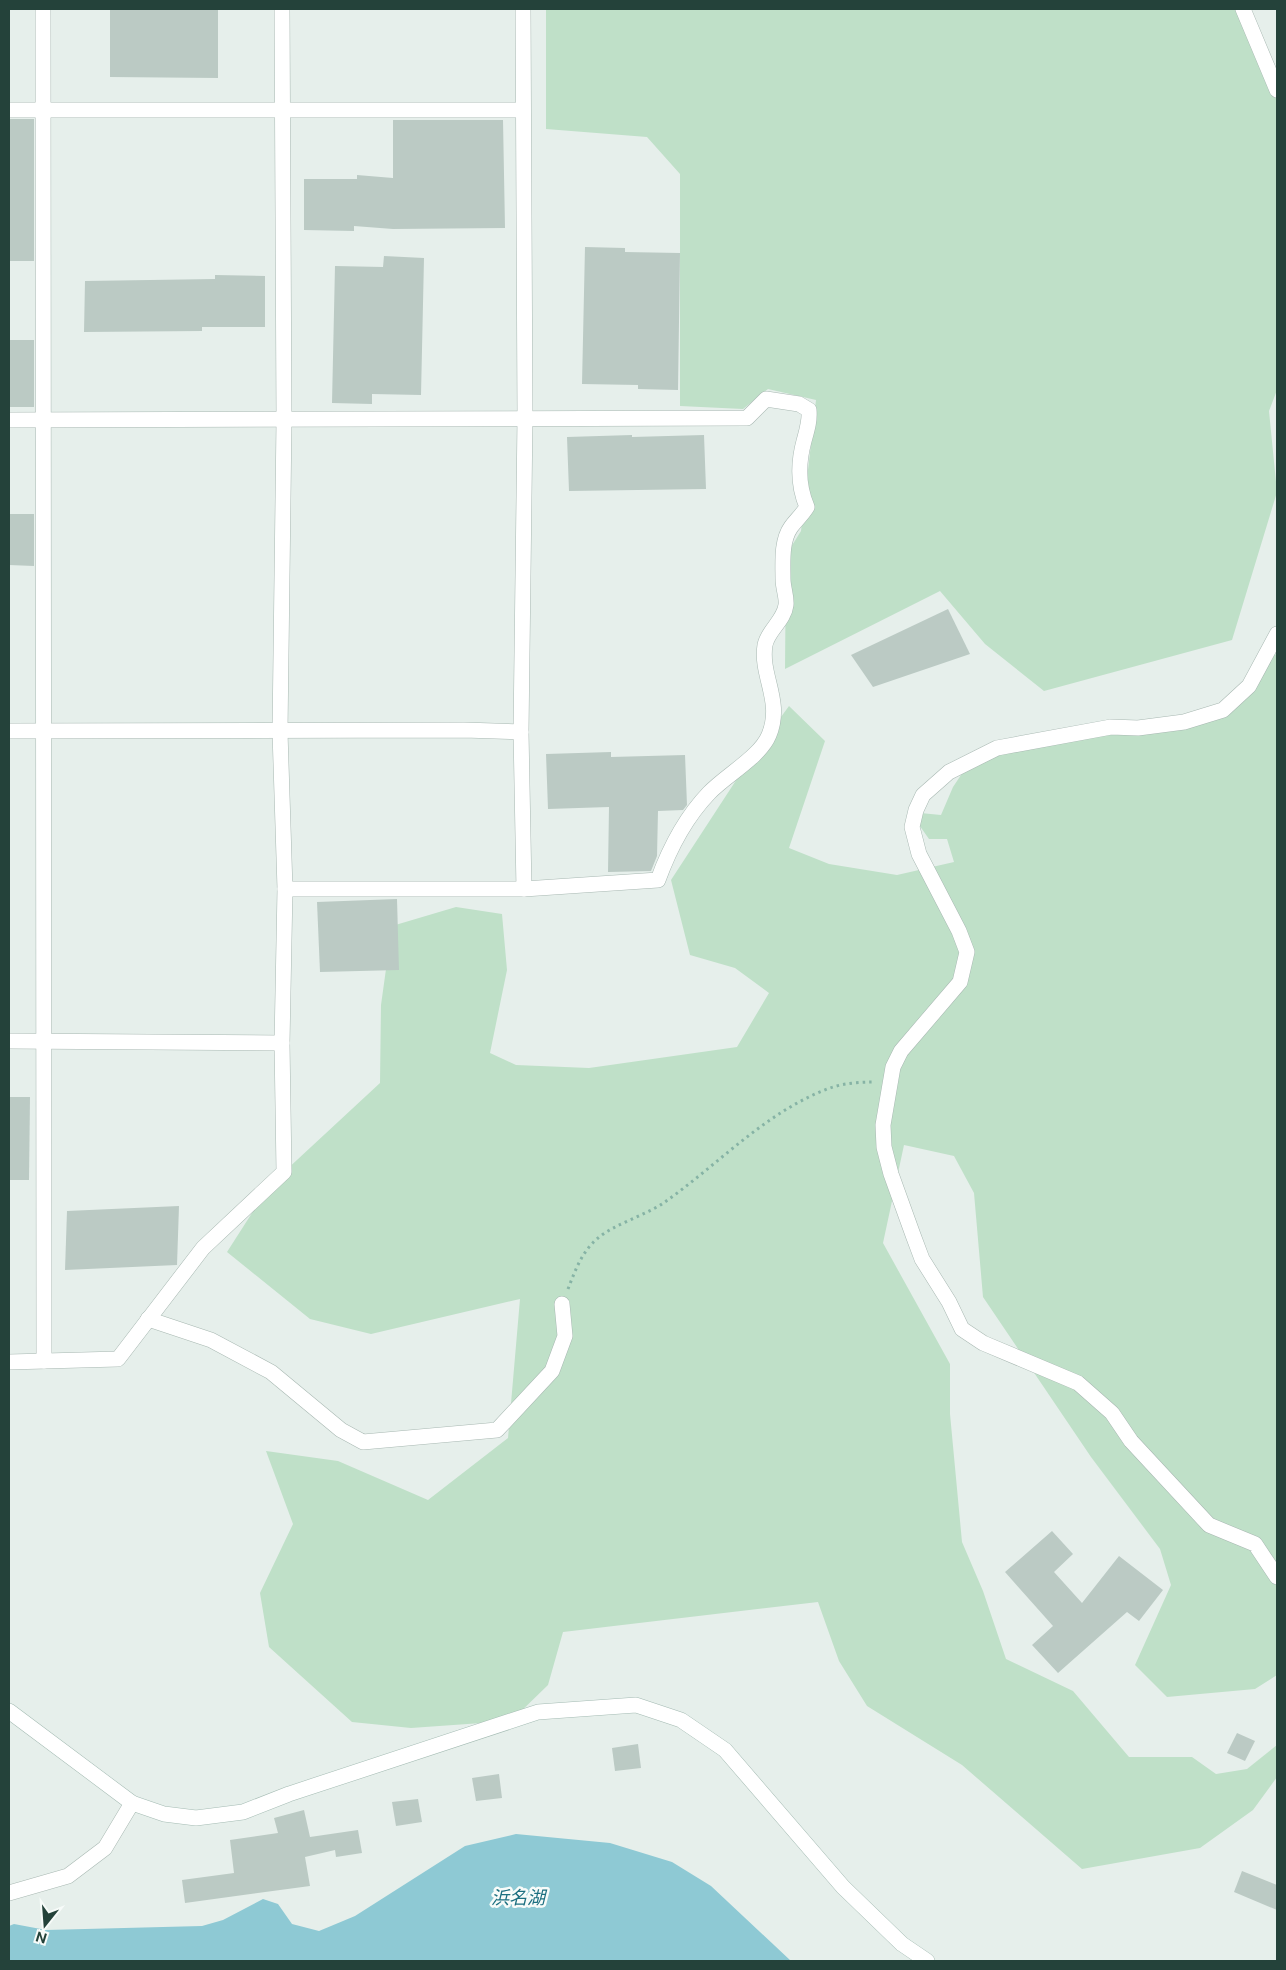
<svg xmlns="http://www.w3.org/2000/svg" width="1286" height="1970" font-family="'Public Sans','Noto Sans JP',sans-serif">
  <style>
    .green { fill: #bfe0c8 }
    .water { fill: #8ec9d4 }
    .building { fill: #bbcac4 }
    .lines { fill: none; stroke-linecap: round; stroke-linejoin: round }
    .street-casing { stroke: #a8b8b2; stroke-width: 16 }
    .secondary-casing { stroke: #a4bbb3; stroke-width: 16 }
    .path { stroke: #86b3a5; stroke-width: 3; stroke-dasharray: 2.5 4; stroke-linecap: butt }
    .street { stroke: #fff; stroke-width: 15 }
    .secondary { stroke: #fff; stroke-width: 15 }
    .labels { text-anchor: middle; stroke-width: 5; stroke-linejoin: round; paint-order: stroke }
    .water-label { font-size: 18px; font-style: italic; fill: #1c6f80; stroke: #f7fbf9 }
  </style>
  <rect width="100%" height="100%" fill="#e6efeb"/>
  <g class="green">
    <polygon points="546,9 1238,9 1277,90 1277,390 1269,411 1277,492 1232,640 1044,691 985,644 940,591 785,669 786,555 801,531 816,400 768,389 743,409 680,406 680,174 647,137 546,129"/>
    <polygon points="1277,654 1277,1675 1255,1689 1167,1697 1135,1665 1171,1585 1160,1549 1091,1457 983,1297 974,1193 954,1156 904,1145 883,1243 950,1364 950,1414 962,1542 983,1591 1006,1659 1073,1691 1129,1757 1192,1757 1216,1774 1247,1769 1277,1745 1277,1777 1253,1810 1200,1848 1082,1869 962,1765 867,1706 839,1661 818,1602 563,1632 548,1685 511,1721 411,1728 352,1722 269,1647 260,1593 293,1524 266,1451 338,1461 428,1500 508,1438 520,1299 371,1334 310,1319 227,1252 270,1185 380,1083 381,1005 392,926 456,907 502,914 507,970 490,1053 516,1065 589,1068 737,1047 769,993 735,968 690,955 671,880 748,762 789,706 825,741 789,848 829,864 897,875 954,862 947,839 929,839 910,812 941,815 953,787 967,766 1012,750 1056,740 1214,720 1265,657"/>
  </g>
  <polygon class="water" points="516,1834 610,1843 672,1862 711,1886 791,1961 9,1961 9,1926 14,1924 46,1930 202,1926 223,1920 263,1899 278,1904 292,1924 319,1931 355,1916 465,1846"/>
  <g class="building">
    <polygon points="110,9 218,9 218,78 110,77"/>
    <rect x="9" y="119" width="25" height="142"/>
    <polygon points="393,120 503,120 505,228 393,229 354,226 354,231 304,230 304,179 357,179 357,175 393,178"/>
    <polygon points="585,247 625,248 625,252 680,253 678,390 638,389 638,385 582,384"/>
    <polygon points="384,256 424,258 421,395 372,394 372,404 332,403 335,266 383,267"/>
    <polygon points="215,275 265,276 265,327 202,327 202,331 84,332 85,281 215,279"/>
    <rect x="9" y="340" width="25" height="67"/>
    <polygon points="632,435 632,437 704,435 706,489 569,491 567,437"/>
    <polygon points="9,514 34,514 34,566 9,565"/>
    <polygon points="948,609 970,654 873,687 851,655"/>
    <polygon points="611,752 611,757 685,755 687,805 683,810 658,811 657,856 651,871 608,872 609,807 548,809 546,754"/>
    <polygon points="397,899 399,970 320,972 317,902"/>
    <polygon points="9,1097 30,1097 29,1180 9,1180"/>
    <polygon points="179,1206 177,1265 65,1270 67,1211"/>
    <polygon points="1052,1531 1073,1554 1054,1572 1082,1603 1119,1556 1163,1590 1139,1621 1127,1612 1058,1673 1032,1645 1053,1626 1005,1572"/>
    <polygon points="1237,1733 1255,1741 1245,1761 1227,1753"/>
    <polygon points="638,1744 641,1768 615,1771 612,1748"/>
    <polygon points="499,1774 502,1798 476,1801 472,1778"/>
    <polygon points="418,1799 422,1822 396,1826 392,1802"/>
    <polygon points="304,1810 310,1837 358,1830 362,1853 336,1857 335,1850 305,1857 310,1886 185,1903 182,1880 234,1873 230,1840 278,1833 274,1818"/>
    <polygon points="1242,1871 1277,1885 1277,1910 1234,1892"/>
  </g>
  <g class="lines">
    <defs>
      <g id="street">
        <polyline points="43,9 44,1361"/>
        <polyline points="523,9 525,418 521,732 524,889"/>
        <polyline points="1243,9 1277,90"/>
        <polyline points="9,110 522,110"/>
        <path d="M 9,420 L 747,418 L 766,399 L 799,404 L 809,410 C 810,421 807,430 804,441 C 798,463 798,486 807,507 C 802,515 796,520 791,527 C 781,541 783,563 783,579 C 783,588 787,597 786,605 C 784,621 768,630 765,645 C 760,676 783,701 769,735 C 760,757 726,775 709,793 C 685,818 670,847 658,880 L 524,889 L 285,889"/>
        <polyline points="1277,634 1249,686 1223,710 1184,722 1138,728 1111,727 997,748 949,772 923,795 916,810 912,827 919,854 959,931 967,952 960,982 901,1051 893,1067 883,1125 884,1147 891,1174 913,1235 922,1259 949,1302 962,1329 983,1343 1078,1383 1112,1413 1131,1441 1209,1525 1255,1544 1277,1577"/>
        <polyline points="9,731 464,730 521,732"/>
        <polyline points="9,1041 282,1043"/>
        <polyline points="148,1319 211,1340 271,1372 341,1430 363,1442 497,1430 552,1371 565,1336 562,1304"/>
        <polyline points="9,1362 118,1359 203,1248 284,1172 282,1043 285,889 280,732 284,421 282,9"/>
        <polyline points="9,1893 68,1876 105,1848 132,1803"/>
      </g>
      <polyline id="secondary" points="9,1711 132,1803 164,1814 196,1818 243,1812 289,1794 538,1712 636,1705 681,1720 725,1750 843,1887 902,1944 927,1961"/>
    </defs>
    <use href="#street" class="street-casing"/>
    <use href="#secondary" class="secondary-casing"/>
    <path class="path" d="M 568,1289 C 575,1271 582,1251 598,1238 C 613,1225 643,1216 662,1204 C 717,1166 766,1111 830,1088 C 844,1083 861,1082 875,1082"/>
    <use href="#street" class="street"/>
    <use href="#secondary" class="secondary"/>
  </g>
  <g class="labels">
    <g class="water-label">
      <text x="518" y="1904">浜名湖</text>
    </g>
  </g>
  <rect width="1286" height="1970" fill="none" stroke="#24423a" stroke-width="20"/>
  <g transform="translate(45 1925) rotate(197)" stroke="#f7fbf9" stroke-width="4" paint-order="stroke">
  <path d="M0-4L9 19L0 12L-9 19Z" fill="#24423a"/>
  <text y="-8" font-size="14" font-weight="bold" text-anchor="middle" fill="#24423a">N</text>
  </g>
</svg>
